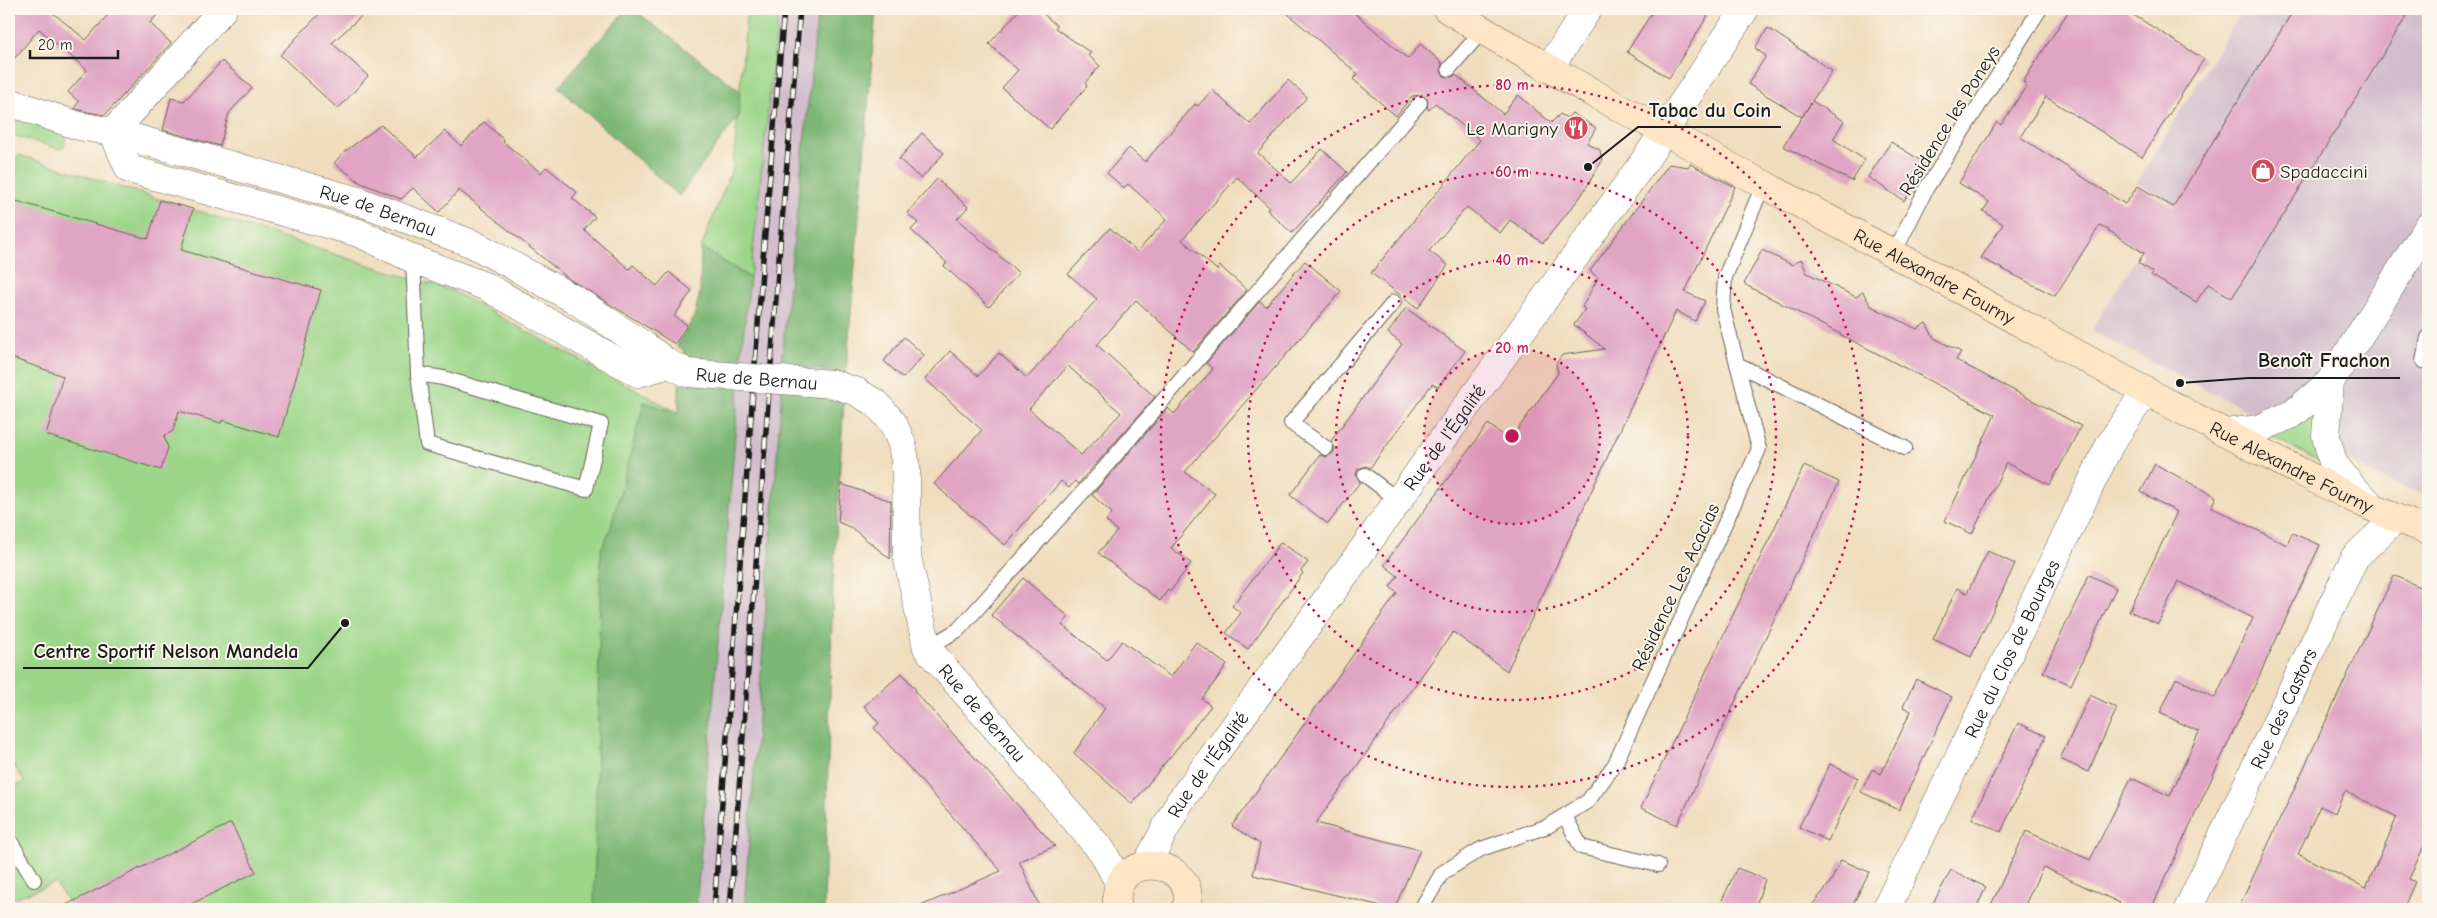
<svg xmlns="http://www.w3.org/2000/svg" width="2437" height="918" font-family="'Comic Neue',sans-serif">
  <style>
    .built { fill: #f5cfd9 }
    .industrial { fill: #d1bdcb }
    .green { fill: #9cd689; stroke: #5c7952 }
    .forest { fill: #7db775; stroke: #4c6a48 }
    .building { fill: #e0a5c4; fill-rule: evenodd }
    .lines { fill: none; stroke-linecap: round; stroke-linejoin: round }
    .lane-casing { stroke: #666054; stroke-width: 16 }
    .street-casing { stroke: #666054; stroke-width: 29 }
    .secondary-casing { stroke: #666054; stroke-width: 29 }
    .lane { stroke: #fff; stroke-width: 14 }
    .street { stroke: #fff; stroke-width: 28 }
    .secondary { stroke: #fde5c5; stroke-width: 28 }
    .rail-casing { stroke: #1c1c1c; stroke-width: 5.5 }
    .rail { stroke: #fbf7ec; stroke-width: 4; stroke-dasharray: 11; stroke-linecap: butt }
    .street-bridge-casing { stroke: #666054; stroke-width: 29; stroke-linecap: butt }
    .street-bridge { stroke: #fff; stroke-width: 28 }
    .ring { fill: none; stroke: #c2185b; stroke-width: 2.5; stroke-dasharray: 2.5 5 }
    .labels { text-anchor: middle; stroke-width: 4; stroke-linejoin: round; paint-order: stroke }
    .street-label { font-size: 19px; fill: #1c1c1c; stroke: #fbf7ec }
    .poi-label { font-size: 19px; fill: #1c1c1c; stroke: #fbf7ec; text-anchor: end }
    .centre { fill: #c2185b; stroke: #fbf7ec; stroke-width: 2.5 }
    .ring-label { font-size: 15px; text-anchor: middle; font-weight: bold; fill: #c2185b; stroke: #fbf7ec; stroke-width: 4; stroke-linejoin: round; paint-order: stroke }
    .leader { fill: none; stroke: #1c1c1c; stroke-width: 2 }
    .callout-dot { fill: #1c1c1c; stroke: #fbf7ec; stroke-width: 2 }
    .callout-label { font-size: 20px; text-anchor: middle; font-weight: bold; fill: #1c1c1c; stroke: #fbf7ec; stroke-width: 4; stroke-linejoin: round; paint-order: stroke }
  </style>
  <rect width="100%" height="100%" fill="#fbf7ec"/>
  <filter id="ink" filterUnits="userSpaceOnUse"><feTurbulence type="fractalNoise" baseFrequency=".02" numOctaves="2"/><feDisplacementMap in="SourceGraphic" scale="10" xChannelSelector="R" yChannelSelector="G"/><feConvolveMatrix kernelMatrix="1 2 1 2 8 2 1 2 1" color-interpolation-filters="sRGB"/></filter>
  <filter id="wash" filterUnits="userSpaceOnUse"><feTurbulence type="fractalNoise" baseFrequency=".0096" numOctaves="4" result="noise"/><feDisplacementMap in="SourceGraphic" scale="20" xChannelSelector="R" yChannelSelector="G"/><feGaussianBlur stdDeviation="1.12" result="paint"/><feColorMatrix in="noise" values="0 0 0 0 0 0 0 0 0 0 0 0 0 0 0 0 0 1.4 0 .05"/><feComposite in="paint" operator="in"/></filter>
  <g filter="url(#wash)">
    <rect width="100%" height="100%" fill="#f0ddbd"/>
    <polygon class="built" points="19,895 31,909 9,909 9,900"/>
    <g class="industrial">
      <polygon points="748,9 876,9 846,374 833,583 824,909 658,909 692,488 678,404 679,384 686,360 684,350 677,346 694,317 700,292 701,247 733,167"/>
      <polygon points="2243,9 2428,9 2428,495 2391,483 2091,331 2135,260 2138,262 2174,205 2137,182"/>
    </g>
    <g class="green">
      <polygon points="747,9 779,9 750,278 701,247 733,167"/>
      <polygon points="17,118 67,132 64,147 59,149 13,135 9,128"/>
      <polygon points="19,155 452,291 679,413 658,909 73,909 55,883 9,900 9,791 24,781 9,758 9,164"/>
      <polygon points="2317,401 2325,464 2269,435"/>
    </g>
    <g class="forest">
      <polygon points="627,9 633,9 740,91 738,117 679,196 558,87"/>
      <polygon points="818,9 876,9 846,374 781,363"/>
      <polygon points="701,247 750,278 740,363 686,360 684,350 677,346 694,317 700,292"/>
      <polygon points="679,384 739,386 696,909 594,909 601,549 610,530 644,402 679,413"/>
      <polygon points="782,387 844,398 833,583 824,909 744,909"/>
    </g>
    <g id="blocks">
      <g class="building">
        <polygon points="9,9 56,9 53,13 86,40 113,9 162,9 150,23 171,43 105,115 83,111 74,108 79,102 68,92 87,70 39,29 9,65"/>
        <polygon points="324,9 369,9 332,43 368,76 338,109 280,55"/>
        <polygon points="1020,9 1038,9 1057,26 1055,28 1091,53 1088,55 1100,66 1085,83 1087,86 1050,129 1002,88 1018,70 989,44"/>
        <polygon points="1282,9 1350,9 1408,59 1420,44 1442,63 1441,71 1444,76 1451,77 1456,75 1503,114 1518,95 1551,123 1560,114 1567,118 1572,113 1596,128 1587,143 1600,150 1602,161 1581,196 1543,243 1510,220 1500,233 1467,207 1429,251 1448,265 1418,308 1371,273 1480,140 1435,103 1429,110 1427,108 1428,100 1422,95 1412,96 1396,116 1353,79 1358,74"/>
        <polygon points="1654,9 1712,9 1669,78 1627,52"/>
        <polygon points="2070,9 2124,9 2204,59 2142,157 2046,97 2020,137 2125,204 2138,186 2173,207 2294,9 2411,9 2232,298 2208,284 2196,302 2151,275 2153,272 2138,263 2144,253 2100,225 2055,296 1981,258 2003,224 1983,211 1989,202 1959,183 1997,122 2001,125 2027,85 2023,82"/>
        <polygon points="1768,28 1832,71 1812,101 1844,121 1833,139 1865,160 1852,181 1783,146 1811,103 1802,117 1748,84 1766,56 1755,48"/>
        <polygon points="222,61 252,88 229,113 220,146 163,130 171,98 184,101"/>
        <path d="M 1288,80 L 1307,97 L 1258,153 L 1291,183 L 1322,149 L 1347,172 L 1292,233 L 1267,210 L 1269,207 L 1237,177 L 1182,240 L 1217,270 L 1220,266 L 1247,290 L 1193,352 L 1136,300 L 1097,345 L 1155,397 L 1078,484 L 1075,481 L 1069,488 L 1061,481 L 1005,545 L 934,484 L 982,430 L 925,379 L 950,351 L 978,376 L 999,353 L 1027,378 L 1097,299 L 1068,274 L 1110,228 L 1137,252 L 1167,219 L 1128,184 L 1124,188 L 1107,173 L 1129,148 L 1145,162 L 1195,104 L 1198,106 L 1212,90 L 1250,124 ZM 1068,366 L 1121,413 L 1081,455 L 1029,409 Z"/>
        <polygon points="484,122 504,140 503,142 541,173 546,167 577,192 572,198 595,217 584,230 629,269 633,265 657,286 669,272 692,291 674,316 687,325 675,344 569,279 459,190 439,212 413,188 401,199 361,183 334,163 344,152 381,125 417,157 445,131 461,146"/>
        <polygon points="922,133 944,153 921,179 899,159"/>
        <polygon points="1891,142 1928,165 1904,201 1868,177"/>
        <polygon points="1669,164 1688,167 1690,164 1735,187 1685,292 1705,301 1695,321 1676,311 1507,671 1453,632 1316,823 1420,850 1394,909 1253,875 1260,844 1232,826 1397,593 1390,587 1398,576 1384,565 1488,424 1510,440 1558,373 1556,364 1562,355 1605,349 1574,325 1585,309 1582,307 1598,278 1590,271"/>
        <polygon points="937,179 968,207 957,219 1019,273 989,307 944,266 947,263 911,230 918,223 907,213"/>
        <polygon points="9,199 148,239 160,200 193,209 181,250 321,290 279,437 222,420 221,423 179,411 173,431 164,436 168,448 161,470 46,435 63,376 9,357"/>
        <polygon points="1762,250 1792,265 1801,259 1807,273 1856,297 1863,292 1871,306 1917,329 1926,323 1934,338 1961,352 1956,360 2081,426 2050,485 2006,463 1972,534 1945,521 1995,415 1744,284"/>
        <polygon points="1305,261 1341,291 1185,472 1215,494 1171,548 1191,563 1170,592 1168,590 1160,601 1098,553 1117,531 1106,521 1112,513 1092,495 1168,408 1174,414 1213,369 1206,363 1260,301 1266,306"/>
        <polygon points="1406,308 1465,351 1438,387 1432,384 1370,468 1366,466 1358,469 1356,474 1360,482 1328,524 1290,495 1320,455 1326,457 1333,453 1335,448 1331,441 1402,344 1388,333"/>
        <polygon points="904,337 924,355 903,378 884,361"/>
        <polygon points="2155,464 2216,497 2211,507 2287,545 2292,533 2320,545 2151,909 2117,909 2120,903 2043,867 2023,909 1989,909 2026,831 2090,860 2131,778 2170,796 2199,732 2160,713 2176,678 2215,698 2253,618 2178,581 2158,624 2129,611 2177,512 2141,492"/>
        <polygon points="1804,466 1839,482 1677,825 1641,808"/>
        <polygon points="841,484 891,501 890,559 852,528 838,522"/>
        <polygon points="1281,542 1308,562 1301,571 1303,573 1248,649 1226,633 1241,613 1232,606"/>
        <polygon points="1988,551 2015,564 1971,657 1933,639 1957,588 1967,593"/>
        <polygon points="2089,575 2116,588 2071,685 2043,672"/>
        <path d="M 2394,575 L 2428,591 L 2428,837 L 2409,879 L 2415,882 L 2404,907 L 2409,909 L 2238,909 ZM 2345,791 L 2397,817 L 2366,888 L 2298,854 L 2320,806 L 2335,813 Z"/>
        <polygon points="1023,578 1069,617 1062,625 1107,660 1122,641 1171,677 1196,642 1227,665 1202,699 1211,706 1132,804 1074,753 1105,708 991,615"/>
        <polygon points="902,673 916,690 915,692 1055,846 1019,861 1041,909 914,909 1001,871 874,728 879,723 864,706"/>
        <polygon points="1916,679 1952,697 1899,810 1861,792 1872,769 1881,774 1911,711 1903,707"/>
        <polygon points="2090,695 2117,708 2088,772 2060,759"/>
        <polygon points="2018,723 2046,736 2001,832 1972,819"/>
        <polygon points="1830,764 1858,778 1828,841 1799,827"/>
        <polygon points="231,823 256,872 181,909 58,909"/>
        <polygon points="1841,860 1869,872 1851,909 1809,909 1830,883"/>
        <polygon points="1737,868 1765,879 1755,909 1718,909"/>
        <polygon points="1951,870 1986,887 1976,909 1930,909"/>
      </g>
    </g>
  </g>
  <g filter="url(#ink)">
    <use href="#blocks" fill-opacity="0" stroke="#666054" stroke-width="1"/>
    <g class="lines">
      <defs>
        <g id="lane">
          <polyline points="1449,69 1483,30"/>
          <polyline points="1894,253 1926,189 2040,9"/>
          <polyline points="413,259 418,374"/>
          <polyline points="2423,361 2428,338"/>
          <polyline points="1737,364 1905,448"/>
          <polygon points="418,374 443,378 601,424 586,489 427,444"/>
          <polyline points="1326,448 1291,423 1394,302"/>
          <polyline points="1365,475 1398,500"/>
          <polyline points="927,648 958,630 1101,472 1420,103"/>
          <polyline points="1565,816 1581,847 1658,865"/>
          <polyline points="9,839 34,880"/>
          <polyline points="1421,909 1442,873 1481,849 1548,826 1588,801 1615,764 1759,449 1723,309 1725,277 1763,185"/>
        </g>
        <g id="street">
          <polyline points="1549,68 1588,9"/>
          <path id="s1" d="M 9,102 L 79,126 L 113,132 L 358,201 L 473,244 L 574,299 L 646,347 L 669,364 L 688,373"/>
          <polyline points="113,132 129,169 359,233 413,259 487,287 638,373 669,364"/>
          <polyline points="113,132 223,9"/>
          <path id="s2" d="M 833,384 L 857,392 L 877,404 L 893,423 L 902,444 L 906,467 L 907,556 L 927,648 L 1102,851 L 1120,884"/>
          <polyline points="2226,433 2259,429 2294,413 2330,382"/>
          <polyline points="2372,506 2353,488 2333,463 2326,436 2330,382 2428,227"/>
          <path id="s3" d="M 1146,865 L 1179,803 L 1643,163 L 1745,9"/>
          <path id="s4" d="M 1886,909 L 2110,444 L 2145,392"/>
          <path id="s5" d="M 2188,909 L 2355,557 L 2395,519"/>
        </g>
        <g id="secondary">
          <path id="s6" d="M 1447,9 C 1616,111 1794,198 1966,293 C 2064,347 2162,401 2262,452 C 2316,479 2370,510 2428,530"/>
          <path d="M 1118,909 C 1105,848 1202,855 1186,909"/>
        </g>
      </defs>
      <use href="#lane" class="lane-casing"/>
      <use href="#street" class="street-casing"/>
      <use href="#secondary" class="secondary-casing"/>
      <use href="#lane" class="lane"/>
      <use href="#street" class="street"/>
      <use href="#secondary" class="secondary"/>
      <defs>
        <g id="rail">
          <polyline points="714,909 764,245 784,9"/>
          <polyline points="730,909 780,245 800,9"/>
        </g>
      </defs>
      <use href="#rail" class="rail-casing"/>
      <use href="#rail" class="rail"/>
      <defs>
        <g id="street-bridge">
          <path id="s7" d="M 688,373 L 833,384"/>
        </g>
      </defs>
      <use href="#street-bridge" class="street-bridge-casing"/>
      <use href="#street-bridge" class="street-bridge"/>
    </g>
  </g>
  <circle cx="1512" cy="436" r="88" fill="#c2185b" fill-opacity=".12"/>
  <g class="ring">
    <circle cx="1512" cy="436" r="88"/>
    <circle cx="1512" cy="436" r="176"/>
    <circle cx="1512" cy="436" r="264"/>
    <circle cx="1512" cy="436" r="351"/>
  </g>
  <defs>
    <symbol id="restaurant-disc" viewBox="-11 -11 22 22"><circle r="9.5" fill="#d1495b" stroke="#fbf7ec"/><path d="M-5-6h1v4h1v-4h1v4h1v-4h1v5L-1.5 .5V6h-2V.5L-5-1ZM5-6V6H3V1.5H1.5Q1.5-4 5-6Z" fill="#fff"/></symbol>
    <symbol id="shop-disc" viewBox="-11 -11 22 22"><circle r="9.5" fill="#d1495b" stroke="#fbf7ec"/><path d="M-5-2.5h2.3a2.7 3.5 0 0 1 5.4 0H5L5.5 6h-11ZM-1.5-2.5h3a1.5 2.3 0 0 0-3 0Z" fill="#fff"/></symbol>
  </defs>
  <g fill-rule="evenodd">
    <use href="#restaurant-disc" x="1562" y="114" width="28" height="28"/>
    <use href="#shop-disc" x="2249" y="157" width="28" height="28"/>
  </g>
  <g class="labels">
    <g class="street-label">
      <text transform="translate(1949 120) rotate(-58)" y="7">Résidence les Poneys</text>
      <text dy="7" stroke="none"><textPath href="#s1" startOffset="385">Rue de Bernau</textPath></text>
      <text dy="7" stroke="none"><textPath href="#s6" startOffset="556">Rue Alexandre Fourny</textPath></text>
      <text dy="7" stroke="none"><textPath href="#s7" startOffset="69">Rue de Bernau</textPath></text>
      <text dy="7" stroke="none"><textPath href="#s3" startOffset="522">Rue de l'Égalité</textPath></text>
      <text dy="7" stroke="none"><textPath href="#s6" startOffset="961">Rue Alexandre Fourny</textPath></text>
      <text transform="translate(1675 587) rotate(-65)" y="7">Résidence Les Acacias</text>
      <text dy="7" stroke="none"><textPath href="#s4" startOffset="289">Rue du Clos de Bourges</textPath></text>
      <text dy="7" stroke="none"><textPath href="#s5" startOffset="222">Rue des Castors</textPath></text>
      <text dy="7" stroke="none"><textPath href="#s2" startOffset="388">Rue de Bernau</textPath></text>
      <text dy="7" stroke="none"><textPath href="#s3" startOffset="118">Rue de l'Égalité</textPath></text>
    </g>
    <g class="poi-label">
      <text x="1558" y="135">Le Marigny</text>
      <text x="2280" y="178" text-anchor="start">Spadaccini</text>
    </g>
  </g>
  <circle cx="1512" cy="436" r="8" class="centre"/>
  <g class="ring-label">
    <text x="1512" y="90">80 m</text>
    <text x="1512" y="177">60 m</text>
    <text x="1512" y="265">40 m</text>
    <text x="1512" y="353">20 m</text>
  </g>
  <path class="leader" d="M1588 167L1638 127H1781M2180 383L2248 378H2400M345 623L308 668H23"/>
  <g class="callout-dot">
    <circle cx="1588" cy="167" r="5"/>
    <circle cx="2180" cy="383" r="5"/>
    <circle cx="345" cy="623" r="5"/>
  </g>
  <g class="callout-label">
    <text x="1710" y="117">Tabac du Coin</text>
    <text x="2324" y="367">Benoît Frachon</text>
    <text x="166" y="658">Centre Sportif Nelson Mandela</text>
  </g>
  <rect width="2437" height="918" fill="none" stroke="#fbf7ec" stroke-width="30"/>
  <path d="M30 50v8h88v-8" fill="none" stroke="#1c1c1c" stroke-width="2.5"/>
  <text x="38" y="50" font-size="15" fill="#1c1c1c" stroke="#fbf7ec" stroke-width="4" paint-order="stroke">20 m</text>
</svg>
